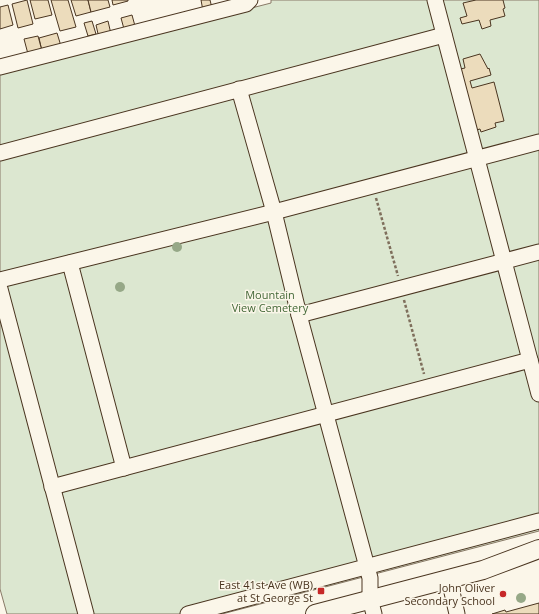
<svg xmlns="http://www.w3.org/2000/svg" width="539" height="614" font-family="'Open Sans',sans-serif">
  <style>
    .green { fill: #dce7d0; stroke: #887966 }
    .building { fill: #ecdcbc; stroke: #4a3520 }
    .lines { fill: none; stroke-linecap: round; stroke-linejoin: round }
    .minor-casing { stroke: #4a3520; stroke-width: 17 }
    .major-casing { stroke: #4a3520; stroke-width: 20 }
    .path { stroke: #7f6f5c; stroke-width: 2.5; stroke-dasharray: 3 2; stroke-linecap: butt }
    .minor { stroke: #fbf6e9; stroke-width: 15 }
    .major { stroke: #fbf6e9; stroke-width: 18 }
    .tree { fill: #96a887 }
    .poi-dot { fill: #c62828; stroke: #fbf6e9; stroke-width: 1.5 }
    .labels { text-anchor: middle; stroke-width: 3; stroke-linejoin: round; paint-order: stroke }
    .park-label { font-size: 11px; fill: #436837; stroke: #fbf6e9 }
    .poi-label { font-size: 11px; fill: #4a3520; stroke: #fbf6e9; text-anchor: end }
  </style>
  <rect width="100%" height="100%" fill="#fbf6e9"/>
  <polygon class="green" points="271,0 539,0 539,531 222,614 7,614 0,589 0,73 271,3"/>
  <g class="building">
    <polygon points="27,0 33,24 18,28 12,4"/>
    <polygon points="30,0 48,0 52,15 35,19"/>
    <polygon points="51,0 68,0 76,27 60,31"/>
    <polygon points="71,0 88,0 91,12 76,16"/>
    <polygon points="88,0 108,0 110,7 91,12"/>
    <polygon points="112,0 128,0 128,1 113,5"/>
    <polygon points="201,0 210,0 212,8 203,11"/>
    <polygon points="476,0 503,0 505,8 503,9 505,16 490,20 491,26 482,29 479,20 462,24 460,18 467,16 463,3"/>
    <polygon points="8,5 13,25 0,29 0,7"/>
    <polygon points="132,15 135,26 124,29 121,18"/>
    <polygon points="92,21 96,34 88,36 84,23"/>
    <polygon points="108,21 111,34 99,38 96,25"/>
    <polygon points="57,33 61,46 42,51 39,38"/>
    <polygon points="38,36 42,51 28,54 24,39"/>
    <polygon points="480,54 488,69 489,68 491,75 470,81 472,88 494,82 504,121 495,123 496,127 481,132 480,129 473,131 456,70 465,68 463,59"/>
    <polygon points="539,603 539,614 492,614 505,610 506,612"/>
  </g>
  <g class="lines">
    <defs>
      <g id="minor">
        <polyline points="435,0 539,394"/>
        <polyline points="0,67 246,4 250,0"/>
        <polyline points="239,89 274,212 299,315 370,578 370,599 374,614"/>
        <polyline points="0,153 444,35"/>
        <polyline points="70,263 124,468"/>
        <polyline points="0,280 274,212 539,142"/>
        <polyline points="0,289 86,614"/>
        <polyline points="299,315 539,252"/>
        <polyline points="52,487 530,360"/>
        <polyline points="449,579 457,614"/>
        <polyline points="188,614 539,521"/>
      </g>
      <polyline id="major" points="315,614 483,570 539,549"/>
    </defs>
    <use href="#minor" class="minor-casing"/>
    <use href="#major" class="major-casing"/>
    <g class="path">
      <polyline points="376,198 398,276"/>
      <polyline points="404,300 424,374"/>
    </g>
    <use href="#minor" class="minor"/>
    <use href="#major" class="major"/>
  </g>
  <g class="tree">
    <circle cx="177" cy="247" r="5"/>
    <circle cx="120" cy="287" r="5"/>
    <circle cx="521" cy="598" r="5"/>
  </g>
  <g class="poi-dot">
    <rect x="317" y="587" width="8" height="8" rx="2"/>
    <circle cx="503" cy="594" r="4"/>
  </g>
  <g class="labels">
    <g class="park-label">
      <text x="270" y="299">Mountain<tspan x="270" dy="13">View Cemetery</tspan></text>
    </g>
    <g class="poi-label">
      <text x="313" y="589">East 41st Ave (WB)<tspan x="313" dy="13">at St George St</tspan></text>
      <text x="495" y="592">John Oliver<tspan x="495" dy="13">Secondary School</tspan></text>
    </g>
  </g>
</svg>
